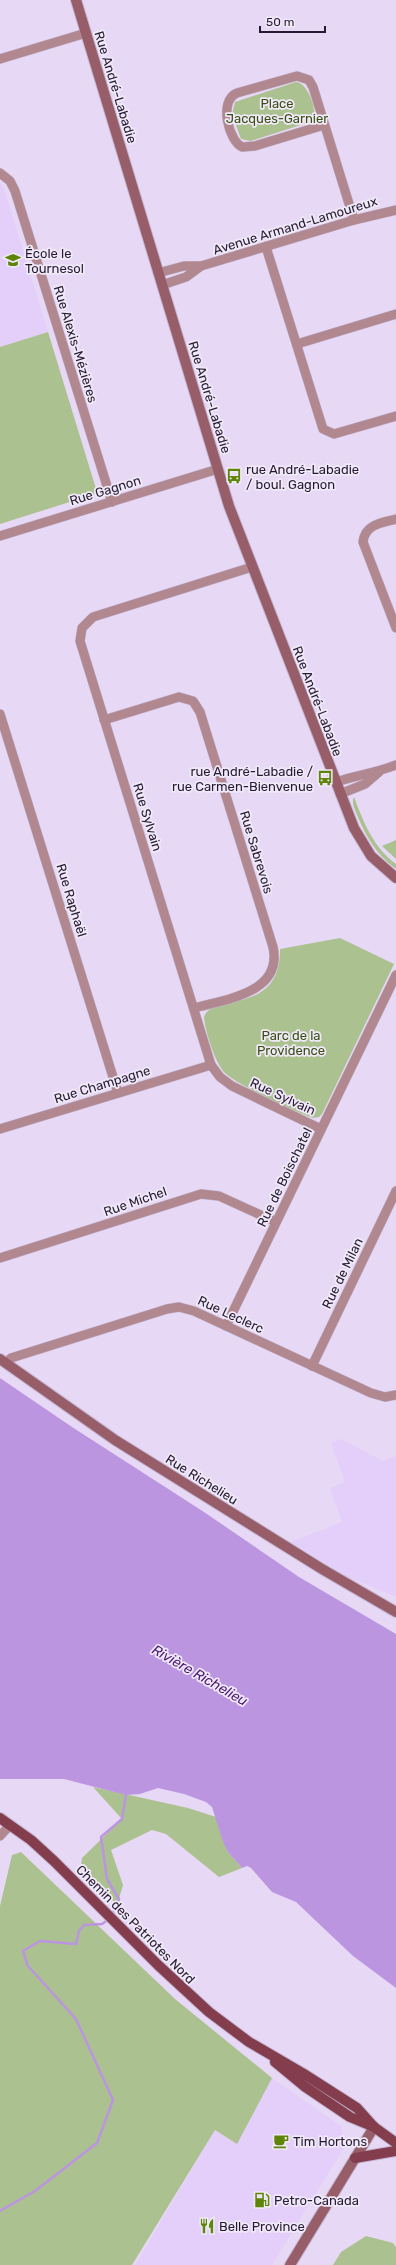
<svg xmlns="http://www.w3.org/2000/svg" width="396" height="2265" font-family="Rubik,sans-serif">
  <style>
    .built { fill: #e4cefa }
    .green { fill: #abc18f }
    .water { fill: #bc95e1 }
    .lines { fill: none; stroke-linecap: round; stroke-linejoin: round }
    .stream { stroke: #bc95e1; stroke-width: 2.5 }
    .street-casing { stroke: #c4b6d2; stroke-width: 10 }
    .secondary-casing { stroke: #c4b6d2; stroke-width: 12 }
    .primary-casing { stroke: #c4b6d2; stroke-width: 12 }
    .street { stroke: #b1888f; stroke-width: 9 }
    .secondary { stroke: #975d68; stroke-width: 10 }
    .primary { stroke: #833d4d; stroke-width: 10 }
    .labels { text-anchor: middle; stroke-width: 3.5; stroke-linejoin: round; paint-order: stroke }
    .street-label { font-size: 13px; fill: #261932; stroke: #f0eaf8 }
    .park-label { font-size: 13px; fill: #394e13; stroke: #f0eaf8 }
    .poi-label { font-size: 13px; fill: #261932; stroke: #f0eaf8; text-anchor: start }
    .water-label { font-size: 14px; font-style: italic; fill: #4d1972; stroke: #f0eaf8 }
  </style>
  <rect width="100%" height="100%" fill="#e7d9f5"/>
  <g class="built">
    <polygon points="0,183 4,189 48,332 0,347"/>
    <polygon points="341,1439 383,1461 396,1456 396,1597 346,1576 291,1542 342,1522 330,1488 345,1482 331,1443"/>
    <polygon points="272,2078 341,2126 345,2146 272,2265 135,2265 215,2130 237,2144"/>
  </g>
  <g class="green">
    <path d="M 296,82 C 308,83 318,111 313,121 L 251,141 L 241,139 L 232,114 L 235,102 Z"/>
    <polygon points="48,332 97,492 95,494 0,524 0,347"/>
    <path d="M 354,797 C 364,823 373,847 396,864 L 396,869 C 377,855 366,837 357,815 C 355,809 351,803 354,797 Z"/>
    <polygon points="396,840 396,859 382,846"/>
    <path d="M 340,938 L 394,964 L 322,1114 L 319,1117 L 313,1118 C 297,1113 236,1084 225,1073 C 215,1063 205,1031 204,1017 C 211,993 281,1016 280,949 Z"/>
    <polygon points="93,1787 188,1808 216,1817 227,1851 242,1868 219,1877 166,1834 152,1830 111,1850 123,1885 117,1905 81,1866 82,1858 122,1819"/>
    <polygon points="21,1852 175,1999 272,2078 237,2144 215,2130 132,2265 0,2265 0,1906 12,1855"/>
    <polygon points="366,2236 393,2243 396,2247 396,2265 333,2265 341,2252"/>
  </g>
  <polygon class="water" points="0,1378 72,1427 204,1512 299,1577 396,1634 396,1988 353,1956 296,1902 272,1892 251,1868 247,1866 242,1868 227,1851 222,1839 212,1807 206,1802 184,1794 158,1788 140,1794 126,1795 64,1779 0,1779"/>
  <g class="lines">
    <g class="stream">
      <polyline points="112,1915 119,1899 107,1879 101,1837 122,1819 126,1795"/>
      <polyline points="0,2211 35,2191 97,2143 113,2100 76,2019 28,1966 23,1951 40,1941 76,1944 79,1931 84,1925 102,1924 109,1919"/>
    </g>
    <defs>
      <g id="street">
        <polyline points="0,59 86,33"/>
        <path d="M 324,125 L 255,146 L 242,147 C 229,141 218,101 237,93 L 297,76 L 309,80 L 313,87 L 354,220"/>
        <polyline points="0,173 10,181 15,191 112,502"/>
        <polyline points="266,247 323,429 334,434 396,416"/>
        <polyline points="158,273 184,266 201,266 354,220 396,210"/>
        <polyline points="162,285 186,277 201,266"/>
        <polyline points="297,344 396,314"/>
        <path d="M 396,519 C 382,523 365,524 363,542 L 396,628"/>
        <polyline points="0,536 218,469"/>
        <polyline points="252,567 93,617 82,628 80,641 211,1065 220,1077 232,1086 321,1129"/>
        <polyline points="0,714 118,1093"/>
        <path d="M 104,720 L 179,697 L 193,701 L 200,712 L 273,947 C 283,993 226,999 194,1008"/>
        <path d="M 336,782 C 356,775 376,773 396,765"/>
        <polyline points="340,794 365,784 379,772"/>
        <polyline points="0,1129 211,1065"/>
        <polyline points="0,1258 201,1194 219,1196 276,1222"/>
        <polyline points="226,1326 396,975"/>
        <polyline points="6,1363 11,1358 167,1309 179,1307 194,1311 371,1393 385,1397 396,1395"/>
        <polyline points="312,1366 396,1191"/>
        <polyline points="0,1836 10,1825"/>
      </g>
      <g id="secondary">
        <polyline points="76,0 229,506 354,828 371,856 396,878"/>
        <polyline points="0,1359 115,1440 322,1569 396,1612"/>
        <polyline points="290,2265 374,2127"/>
      </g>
      <g id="primary">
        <polyline points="0,1818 31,1840 54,1861 158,1965 209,2012 249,2042 304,2074 357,2108 374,2127"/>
        <polyline points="275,2062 304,2086 350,2117 374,2127 396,2143"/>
        <polyline points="355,2158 396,2151"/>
      </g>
    </defs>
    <use href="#street" class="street-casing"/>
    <use href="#secondary" class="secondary-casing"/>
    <use href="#primary" class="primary-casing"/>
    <use href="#street" class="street"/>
    <use href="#secondary" class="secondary"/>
    <use href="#primary" class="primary"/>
  </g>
  <defs>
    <symbol id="school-bare" viewBox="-9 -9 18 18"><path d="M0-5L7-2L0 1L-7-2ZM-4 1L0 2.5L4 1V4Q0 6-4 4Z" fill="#5f8508" stroke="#f0eaf8" stroke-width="2.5" paint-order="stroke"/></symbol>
    <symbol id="bus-bare" viewBox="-9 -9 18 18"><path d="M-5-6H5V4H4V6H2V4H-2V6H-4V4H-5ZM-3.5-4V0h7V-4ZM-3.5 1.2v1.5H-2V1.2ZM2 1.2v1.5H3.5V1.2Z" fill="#5f8508" stroke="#f0eaf8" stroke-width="2.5" paint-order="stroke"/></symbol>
    <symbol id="cafe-bare" viewBox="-9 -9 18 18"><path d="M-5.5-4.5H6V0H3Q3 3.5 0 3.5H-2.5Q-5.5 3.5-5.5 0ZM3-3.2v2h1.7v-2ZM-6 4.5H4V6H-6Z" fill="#5f8508" stroke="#f0eaf8" stroke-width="2.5" paint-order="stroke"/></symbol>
    <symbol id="fuel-bare" viewBox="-9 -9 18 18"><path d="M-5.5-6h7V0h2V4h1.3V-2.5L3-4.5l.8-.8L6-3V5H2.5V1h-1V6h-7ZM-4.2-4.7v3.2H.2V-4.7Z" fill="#5f8508" stroke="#f0eaf8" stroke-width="2.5" paint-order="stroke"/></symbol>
    <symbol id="restaurant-bare" viewBox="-9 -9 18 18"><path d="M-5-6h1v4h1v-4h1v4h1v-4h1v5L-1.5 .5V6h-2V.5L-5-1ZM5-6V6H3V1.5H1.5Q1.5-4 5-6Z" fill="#5f8508" stroke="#f0eaf8" stroke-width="2.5" paint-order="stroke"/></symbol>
  </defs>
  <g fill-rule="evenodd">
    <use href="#school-bare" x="2" y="249" width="22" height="22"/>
    <use href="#bus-bare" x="223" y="465" width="22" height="22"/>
    <use href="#bus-bare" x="314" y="767" width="22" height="22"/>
    <use href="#cafe-bare" x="270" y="2130" width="22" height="22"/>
    <use href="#fuel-bare" x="251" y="2189" width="22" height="22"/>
    <use href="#restaurant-bare" x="196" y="2215" width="22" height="22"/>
  </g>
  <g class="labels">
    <g class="street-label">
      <text transform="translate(116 87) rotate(73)" y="5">Rue André-Labadie</text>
      <text transform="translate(295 225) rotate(-17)" y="5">Avenue Armand-Lamoureux</text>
      <text transform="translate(76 344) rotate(73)" y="5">Rue Alexis-Mézières</text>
      <text transform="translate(210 397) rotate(73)" y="5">Rue André-Labadie</text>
      <text transform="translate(105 490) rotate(-17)" y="5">Rue Gagnon</text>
      <text transform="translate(318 701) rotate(69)" y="5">Rue André-Labadie</text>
      <text transform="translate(148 817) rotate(73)" y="5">Rue Sylvain</text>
      <text transform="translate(257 852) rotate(73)" y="5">Rue Sabrevois</text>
      <text transform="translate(72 900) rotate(73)" y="5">Rue Raphaël</text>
      <text transform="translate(102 1084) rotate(-17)" y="5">Rue Champagne</text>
      <text transform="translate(283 1096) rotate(25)" y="5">Rue Sylvain</text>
      <text transform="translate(284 1177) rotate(-64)" y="5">Rue de Boischatel</text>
      <text transform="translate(135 1201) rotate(-19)" y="5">Rue Michel</text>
      <text transform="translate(342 1273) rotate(-64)" y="5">Rue de Milan</text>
      <text transform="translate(231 1314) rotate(25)" y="5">Rue Leclerc</text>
      <text transform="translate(202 1479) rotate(32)" y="5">Rue Richelieu</text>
      <text transform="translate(136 1924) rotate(45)" y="5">Chemin des Patriotes Nord</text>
    </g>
    <g class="park-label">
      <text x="277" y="108">Place<tspan x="277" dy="15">Jacques-Garnier</tspan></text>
      <text x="291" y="1040">Parc de la<tspan x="291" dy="15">Providence</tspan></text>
    </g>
    <g class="poi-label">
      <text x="25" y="258">École le<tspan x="25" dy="15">Tournesol</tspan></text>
      <text x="246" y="474">rue André-Labadie<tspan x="246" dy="15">/ boul. Gagnon</tspan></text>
      <text x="313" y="776" text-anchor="end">rue André-Labadie /<tspan x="313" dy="15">rue Carmen-Bienvenue</tspan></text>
      <text x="293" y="2146">Tim Hortons</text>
      <text x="274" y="2205">Petro-Canada</text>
      <text x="219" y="2231">Belle Province</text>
    </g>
    <g class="water-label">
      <text transform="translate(200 1675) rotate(30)" y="5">Rivière Richelieu</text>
    </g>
  </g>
  <path d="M260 26v6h65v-6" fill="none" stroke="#261932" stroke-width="2"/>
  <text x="266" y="26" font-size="12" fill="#261932" stroke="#f0eaf8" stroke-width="3" paint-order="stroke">50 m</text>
</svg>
